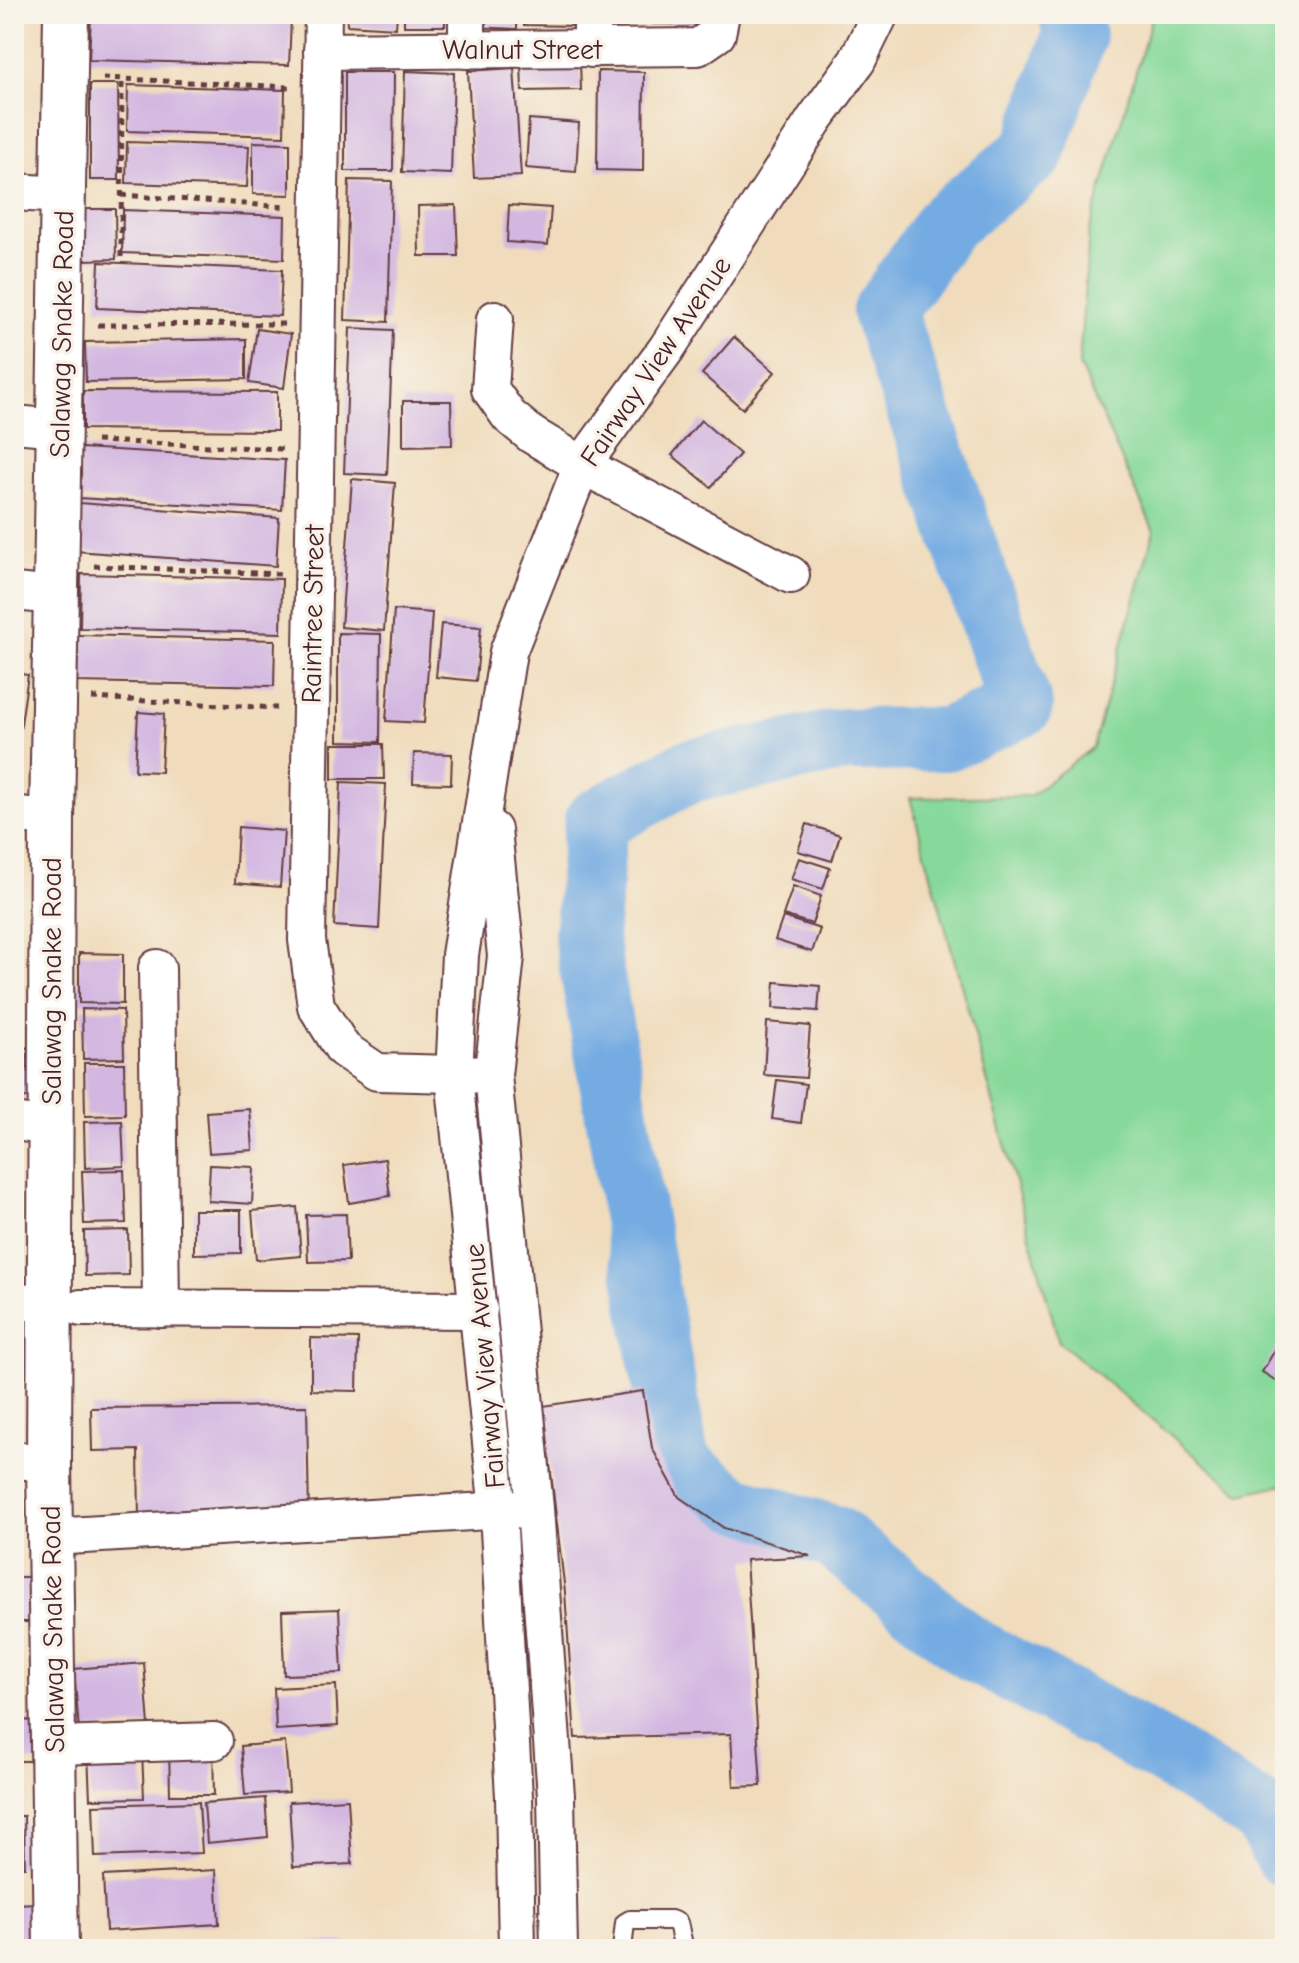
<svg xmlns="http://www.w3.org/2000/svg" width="1299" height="1963" font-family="'Comic Neue',sans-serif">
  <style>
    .green { fill: #86d99a; stroke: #687c62; stroke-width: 2 }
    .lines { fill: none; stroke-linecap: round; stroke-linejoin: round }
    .river { stroke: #73abe2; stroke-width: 64 }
    .building { fill: #d3b7e1 }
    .service-casing { stroke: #633b41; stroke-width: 22 }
    .minor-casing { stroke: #633b41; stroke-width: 40 }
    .secondary-casing { stroke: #633b41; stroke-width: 48 }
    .path { stroke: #633b41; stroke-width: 5; stroke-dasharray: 6 6; stroke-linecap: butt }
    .service { stroke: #fff; stroke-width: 18 }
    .minor { stroke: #fff; stroke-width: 36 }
    .secondary { stroke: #fff; stroke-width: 44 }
    .labels { text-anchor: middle; stroke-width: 7; stroke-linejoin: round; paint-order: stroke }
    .street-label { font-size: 28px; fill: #4a1f2b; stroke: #f7f3e8 }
  </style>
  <rect width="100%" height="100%" fill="#f7f3e8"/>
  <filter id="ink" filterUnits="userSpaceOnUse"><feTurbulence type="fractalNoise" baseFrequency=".0125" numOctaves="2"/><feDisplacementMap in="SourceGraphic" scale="16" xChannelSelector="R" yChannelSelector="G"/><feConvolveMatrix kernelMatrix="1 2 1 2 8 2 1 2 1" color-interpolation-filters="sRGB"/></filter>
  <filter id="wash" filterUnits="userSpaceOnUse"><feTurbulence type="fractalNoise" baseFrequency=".006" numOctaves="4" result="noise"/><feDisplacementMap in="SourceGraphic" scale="32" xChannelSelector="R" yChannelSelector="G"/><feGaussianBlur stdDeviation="1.8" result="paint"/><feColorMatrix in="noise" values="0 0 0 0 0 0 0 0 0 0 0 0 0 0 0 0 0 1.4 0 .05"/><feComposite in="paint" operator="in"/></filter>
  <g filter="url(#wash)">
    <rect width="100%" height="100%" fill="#f0dcbc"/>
    <polygon class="green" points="1153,14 1285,14 1285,1484 1241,1494 1059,1342 910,798 1030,796 1093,747 1154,531 1079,365 1089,231"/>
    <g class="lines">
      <polyline class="river" points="1071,14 1074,36 1034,151 947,222 884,312 1021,706 947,739 845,740 689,771 596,821 586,938 678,1464 732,1506 834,1537 967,1646 1161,1751 1264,1816 1285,1855"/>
    </g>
    <g id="blocks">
      <g class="building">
        <polygon points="91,14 291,19 289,65 89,60"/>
        <polygon points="347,14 397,14 396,28 347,25"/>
        <rect x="404" y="14" width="41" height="12"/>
        <polygon points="473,14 517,14 517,29 473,27"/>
        <polygon points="524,14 574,14 574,26 524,25"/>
        <polygon points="595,14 640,14 639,22 595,20"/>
        <polygon points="652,14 695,14 696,24 653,24"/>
        <polygon points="521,62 580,62 581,90 522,91"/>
        <polygon points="514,68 521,176 474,178 468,71"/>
        <polygon points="405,71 454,73 451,174 402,172"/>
        <polygon points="598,71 644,72 643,171 597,170"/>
        <polygon points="345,72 394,72 393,171 345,171"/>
        <polygon points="90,84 118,84 119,180 90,180"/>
        <polygon points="128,85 285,90 284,136 127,131"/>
        <polygon points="529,119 579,123 576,172 526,168"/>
        <polygon points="127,142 249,146 247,187 126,183"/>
        <polygon points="253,142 290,143 290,195 253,194"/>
        <polygon points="349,180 392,181 388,322 345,320"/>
        <polygon points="456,205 458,256 419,256 418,206"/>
        <polygon points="509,205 551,208 548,245 507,242"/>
        <polygon points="83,209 115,209 116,259 84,260"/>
        <polygon points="123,210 285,216 284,259 122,253"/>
        <polygon points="99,262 282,270 280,316 97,308"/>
        <polygon points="350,328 393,330 387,475 344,473"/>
        <polygon points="257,329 291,334 284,388 249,383"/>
        <polygon points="734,337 775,372 743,409 702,374"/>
        <polygon points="246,339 246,379 86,382 85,342"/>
        <polygon points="83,391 277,392 277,431 83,429"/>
        <polygon points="403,401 451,401 452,445 403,446"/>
        <polygon points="701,420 740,454 711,487 672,455"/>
        <polygon points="81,448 285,460 282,510 78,498"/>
        <polygon points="14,450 21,451 16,502 14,502"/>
        <polygon points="352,479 395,483 384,631 341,627"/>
        <polygon points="79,503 279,518 276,566 76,551"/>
        <polygon points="81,574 282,579 281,633 80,628"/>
        <polygon points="394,610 432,613 424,723 386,721"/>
        <polygon points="441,624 481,627 476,681 436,677"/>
        <polygon points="338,633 381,634 380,742 338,741"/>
        <polygon points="78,635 275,640 274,686 77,682"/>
        <polygon points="14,673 28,675 18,745 14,745"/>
        <polygon points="138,712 164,714 161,772 135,771"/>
        <polygon points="332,744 383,744 384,779 332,779"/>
        <polygon points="414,753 452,754 451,784 413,783"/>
        <polygon points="341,782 386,784 379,929 334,926"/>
        <polygon points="807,824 840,835 832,861 798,851"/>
        <polygon points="238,827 284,831 280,887 235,883"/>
        <polygon points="799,858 830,868 823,889 791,879"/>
        <polygon points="793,886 821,896 812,924 783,915"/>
        <polygon points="783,917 820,929 812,952 775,940"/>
        <polygon points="79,953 123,954 123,1004 79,1003"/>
        <polygon points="775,982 820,986 818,1011 773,1008"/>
        <polygon points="82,1009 123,1010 124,1058 83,1059"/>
        <polygon points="767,1022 810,1026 806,1078 764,1075"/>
        <polygon points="14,1047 31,1048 29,1098 14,1098"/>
        <polygon points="84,1063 124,1063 125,1115 85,1116"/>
        <polygon points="777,1080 806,1084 801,1123 772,1119"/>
        <polygon points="250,1109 253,1150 209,1153 206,1112"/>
        <polygon points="122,1121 124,1166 85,1168 84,1122"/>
        <polygon points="385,1159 390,1196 349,1203 344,1165"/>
        <polygon points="210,1165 254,1167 252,1204 208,1201"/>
        <polygon points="124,1170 126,1223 84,1224 82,1171"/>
        <polygon points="297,1207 301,1256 256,1260 252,1211"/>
        <polygon points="194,1210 241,1210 241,1253 194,1254"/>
        <polygon points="346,1214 348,1261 308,1262 306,1215"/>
        <polygon points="128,1230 129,1275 85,1276 84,1231"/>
        <polygon points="1285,1333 1285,1386 1262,1372"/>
        <polygon points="311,1338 358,1339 357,1391 311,1390"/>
        <polygon points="643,1391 652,1448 679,1497 724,1528 810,1556 746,1560 761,1786 734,1787 731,1734 575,1738 565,1592 543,1406"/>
        <polygon points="307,1406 309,1517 139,1519 138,1450 92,1451 91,1408"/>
        <polygon points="14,1577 37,1577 36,1622 14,1622"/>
        <polygon points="339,1609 342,1673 284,1675 282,1611"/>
        <polygon points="144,1663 149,1725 79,1730 74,1669"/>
        <polygon points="336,1685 338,1726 276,1730 274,1688"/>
        <polygon points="14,1720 41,1721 40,1761 14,1761"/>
        <polygon points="285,1742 289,1792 245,1795 241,1746"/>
        <polygon points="169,1745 213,1745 214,1795 170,1795"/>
        <polygon points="142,1751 144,1798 90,1799 88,1753"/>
        <polygon points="265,1798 268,1837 207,1843 204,1803"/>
        <polygon points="348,1799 352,1864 293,1867 289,1802"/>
        <polygon points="199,1802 202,1853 95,1857 93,1805"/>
        <polygon points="14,1816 24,1816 25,1867 14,1867"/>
        <polygon points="216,1870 219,1924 106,1931 103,1876"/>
        <polygon points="39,1903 41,1949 14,1949 14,1904"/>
        <polygon points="346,1942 346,1949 290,1949 290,1943"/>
      </g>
    </g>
  </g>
  <g filter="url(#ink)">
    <use href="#blocks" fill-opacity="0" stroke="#633b41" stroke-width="2"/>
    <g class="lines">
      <defs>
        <polyline id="service" points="622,1949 625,1923 630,1920 671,1920 678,1923 684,1949"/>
        <g id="minor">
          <polyline points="323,14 307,940 316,1006 343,1049 377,1072 493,1075"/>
          <polyline points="592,49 592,14"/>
          <polyline points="467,50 467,14"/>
          <polyline points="322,51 698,47 717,34 721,14"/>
          <polyline points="14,192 64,195"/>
          <polyline points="495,319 490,389 509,416 532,435 582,465 791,575"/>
          <polyline points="14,424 59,428"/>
          <polyline points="14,592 56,596"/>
          <polyline points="14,814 52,819"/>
          <polyline points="493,830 506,956 493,1075 535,1508 556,1796 559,1949"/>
          <polyline points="157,968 161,1309"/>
          <polyline points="14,1122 51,1127"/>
          <polyline points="14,1301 50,1303"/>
          <polyline points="81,1308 479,1310"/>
          <polyline points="14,1460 49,1463"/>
          <polyline points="51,1537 521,1509"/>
          <polyline points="55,1746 214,1741"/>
          <polyline points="517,1949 514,1797 498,1512 454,1076 460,955 508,652 582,465 667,348 815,119 857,61 880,14"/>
        </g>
        <polyline id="secondary" points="56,1949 49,1463 52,819 66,14"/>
      </defs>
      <use href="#service" class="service-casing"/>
      <use href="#minor" class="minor-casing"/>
      <use href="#secondary" class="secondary-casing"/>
      <g class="path">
        <polyline points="103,78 289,87"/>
        <polyline points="121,195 287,207"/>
        <polyline points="121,257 122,79"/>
        <polyline points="98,325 284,324"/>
        <polyline points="96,441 282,449"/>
        <polyline points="94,566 280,574"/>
        <polyline points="92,698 277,708"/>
      </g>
      <use href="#service" class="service"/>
      <use href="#minor" class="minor"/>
      <use href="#secondary" class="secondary"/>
    </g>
  </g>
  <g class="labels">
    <g class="street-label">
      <text x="522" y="59">Walnut Street</text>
      <text transform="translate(61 334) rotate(-89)" y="10">Salawag Snake Road</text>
      <text transform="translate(655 361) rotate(-56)" y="10">Fairway View Avenue</text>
      <text transform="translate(312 614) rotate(-89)" y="10">Raintree Street</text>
      <text transform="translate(51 981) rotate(-90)" y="10">Salawag Snake Road</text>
      <text transform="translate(484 1366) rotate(-95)" y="10">Fairway View Avenue</text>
      <text transform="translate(52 1629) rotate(-91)" y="10">Salawag Snake Road</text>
    </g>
  </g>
  <rect width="1299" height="1963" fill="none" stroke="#f7f3e8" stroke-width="48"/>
</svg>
